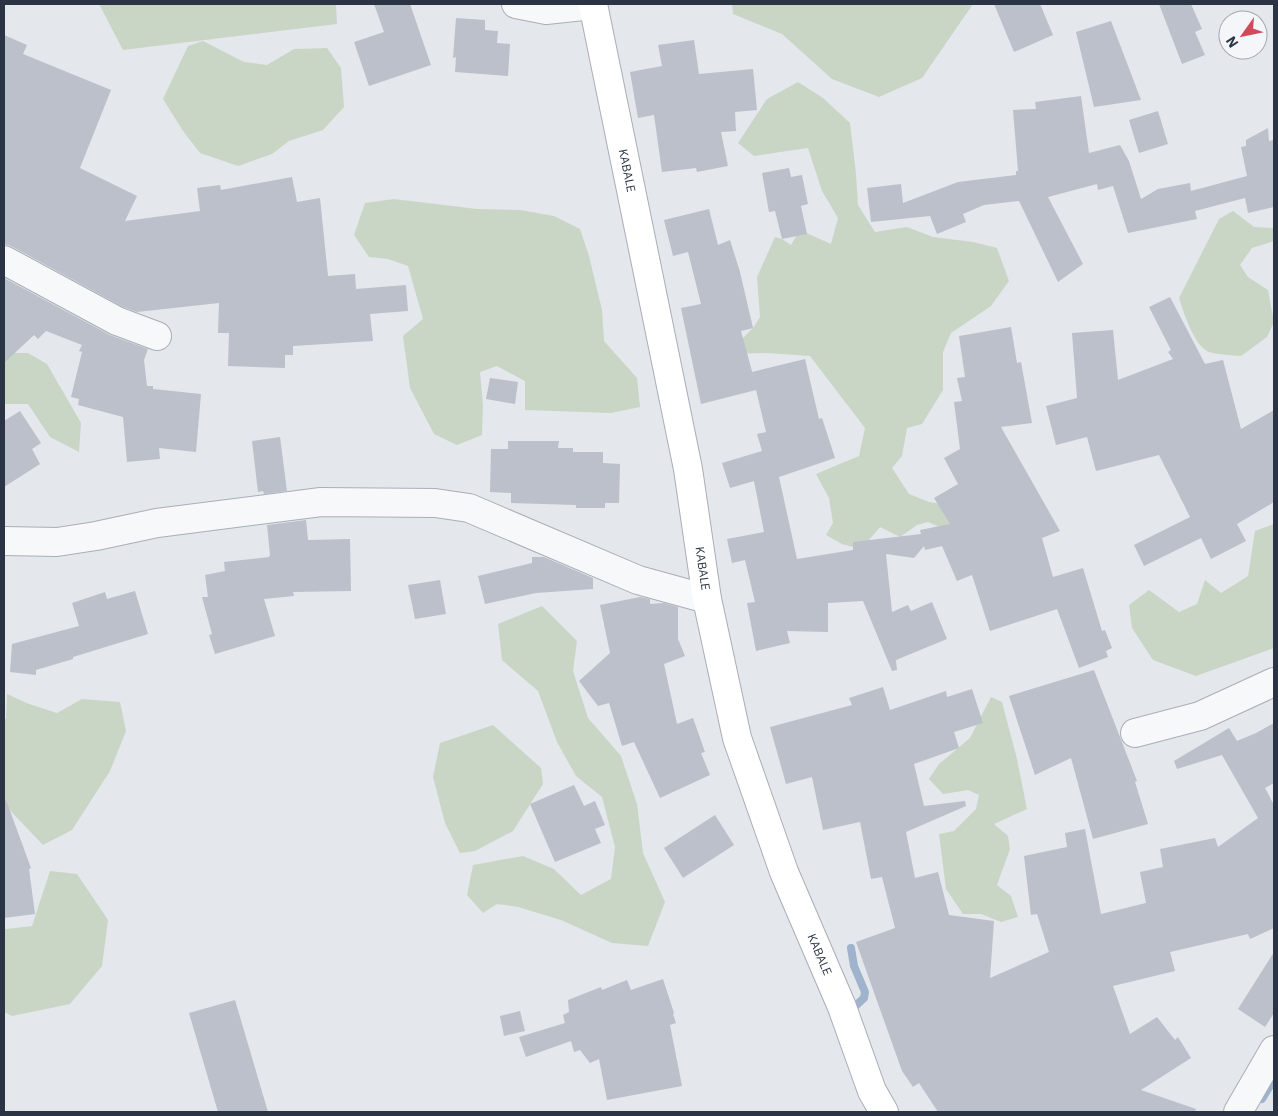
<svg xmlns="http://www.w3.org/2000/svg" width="1278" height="1116" font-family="'IBM Plex Sans',sans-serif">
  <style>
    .green { fill: #c9d6c5 }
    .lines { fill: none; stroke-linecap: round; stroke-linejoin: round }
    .stream { stroke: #9fb4cc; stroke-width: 8 }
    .building { fill: #bbc0ca }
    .street-casing { stroke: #a9aeb7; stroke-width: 30 }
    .secondary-casing { stroke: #a9aeb7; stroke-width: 30 }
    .street { stroke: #f7f8fa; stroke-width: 28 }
    .secondary { stroke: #fff; stroke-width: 28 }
    .labels { text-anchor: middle; stroke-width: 4; stroke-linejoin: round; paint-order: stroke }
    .street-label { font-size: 12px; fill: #2b3445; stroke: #f4f6f9 }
  </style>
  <rect width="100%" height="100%" fill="#e4e7ec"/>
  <g class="green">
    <polygon points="99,4 336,4 337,24 123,50"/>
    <polygon points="732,4 973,4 922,78 879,97 832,79 782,34 733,14"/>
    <polygon points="203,41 244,62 267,65 294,49 327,48 341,68 344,107 323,130 289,141 272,154 238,166 200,153 183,131 163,99 188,46"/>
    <polygon points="798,82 823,98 850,123 856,174 858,205 875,232 907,227 933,237 973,242 997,248 1009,281 991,306 951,333 943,352 943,390 922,424 907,428 902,456 892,468 909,494 929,502 948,505 951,524 942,528 928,522 917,525 900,537 880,527 861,549 842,544 826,535 833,523 829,498 816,474 859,456 865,428 810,356 768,353 727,354 753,328 760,317 757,277 775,237 782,239 791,245 800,230 831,244 838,218 822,191 808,148 754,156 738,143 767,99"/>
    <polygon points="394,199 477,209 520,210 554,216 580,229 589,256 602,310 604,341 637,378 640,407 611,413 525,410 525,381 497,366 480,372 483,406 482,435 457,445 434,434 410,388 403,336 423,319 408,266 388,259 369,257 354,235 365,203"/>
    <path d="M 1233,211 L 1254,227 L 1274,228 L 1274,241 L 1252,248 L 1240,265 L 1248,277 L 1268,290 L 1274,322 L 1267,337 L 1241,356 C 1231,355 1219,355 1209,352 C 1194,346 1184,313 1179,298 L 1219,219 Z"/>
    <polygon points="4,353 28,353 47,364 81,423 79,452 50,437 28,404 4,404"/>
    <polygon points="1274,524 1274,648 1196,676 1153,660 1132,628 1129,605 1149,590 1179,612 1197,604 1205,580 1221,593 1248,576 1255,531"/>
    <polygon points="542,606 577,641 573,671 588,718 621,756 637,804 643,853 665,902 648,946 612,943 561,920 518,907 497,904 483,913 467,895 473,865 523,856 554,869 581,895 611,879 615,847 602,797 576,776 557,742 538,691 502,660 498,624"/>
    <polygon points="7,694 29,704 57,713 82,699 120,702 126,731 110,771 72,830 43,845 4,804 4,719 6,719"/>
    <polygon points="991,697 1002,702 1017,759 1027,809 994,824 1008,836 1010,849 997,885 1011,896 1018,917 1001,922 981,914 963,914 946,889 939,834 954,831 976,809 979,795 968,790 943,794 929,779 939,764 970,738"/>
    <polygon points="493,725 541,768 543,784 513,831 475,851 460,853 445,823 433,777 440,743"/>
    <polygon points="50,871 77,874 108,920 102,966 70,1004 12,1016 4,1012 4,927 6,929 32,926"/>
  </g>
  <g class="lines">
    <g class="stream">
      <polyline points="851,948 854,966 865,992 864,998 851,1010"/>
      <polyline points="1262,1099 1274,1079"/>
    </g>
  </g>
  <g class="building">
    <polygon points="374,4 410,4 431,65 369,86 354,42 384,32"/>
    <polygon points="994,4 1040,4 1053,35 1014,52"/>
    <polygon points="1159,4 1191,4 1202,29 1195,32 1205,55 1182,64"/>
    <polygon points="456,18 485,20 485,30 498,31 497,43 510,44 508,76 455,72 456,57 453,58"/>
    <polygon points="1111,21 1141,100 1094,107 1076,32"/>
    <polygon points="4,35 27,45 23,54 111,90 80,168 137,196 125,221 200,211 197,188 220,185 221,190 292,177 297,202 320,198 328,276 355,274 356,289 406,285 408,311 370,314 373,341 293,346 293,355 285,355 285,368 228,366 229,333 218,333 219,303 137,312 123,307 11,246 4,244"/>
    <polygon points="694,40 699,74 753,69 757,110 735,112 736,131 721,132 728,166 697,172 696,168 662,172 654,115 638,118 630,72 662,66 658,45"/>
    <polygon points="1081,96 1089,153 1120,145 1129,161 1141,199 1158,189 1190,183 1191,191 1247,176 1241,147 1246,146 1246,140 1268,128 1269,141 1274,140 1274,207 1248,213 1245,198 1195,211 1197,219 1128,233 1113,186 1098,190 1097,184 1048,197 1083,264 1058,282 1019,201 984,205 963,214 966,222 937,234 930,216 871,222 867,188 901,184 903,203 958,182 1016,175 1016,171 1018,171 1013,110 1036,109 1035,102"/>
    <polygon points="1158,111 1168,144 1139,153 1129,120"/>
    <polygon points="789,168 791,177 802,175 808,204 801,206 807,234 782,239 775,211 769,212 762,173"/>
    <polygon points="709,209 718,245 730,240 740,272 753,328 741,331 753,375 752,372 805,359 819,419 822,418 835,458 779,477 797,559 853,550 853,542 921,534 920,530 950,524 934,498 958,484 944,458 960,449 954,402 962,401 957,378 965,377 959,336 1011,327 1017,363 1021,362 1032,423 1001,427 1060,531 1042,538 1053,577 1083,568 1102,631 1105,630 1112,648 1106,651 1108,657 1079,668 1057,609 990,631 972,575 957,581 942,546 925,550 924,546 914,558 886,554 892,612 908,605 911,611 932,602 947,639 896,660 897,670 892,671 863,601 828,603 828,632 787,631 790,643 756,651 747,603 755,602 745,560 732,563 727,539 764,532 754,481 730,488 722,463 762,451 757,434 766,432 756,390 701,404 681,308 701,304 688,252 673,256 664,220"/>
    <polygon points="4,278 110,335 148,349 144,360 147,386 153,386 153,389 201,394 196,452 159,448 160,459 127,462 123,417 78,405 79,399 71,397 82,352 79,351 82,345 46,331 38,339 34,335 4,363"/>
    <polygon points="1170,297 1205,364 1223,360 1241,429 1274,410 1274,502 1237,524 1246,541 1211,559 1201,538 1144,566 1134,545 1190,517 1159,455 1096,471 1087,437 1056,445 1046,406 1077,398 1072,333 1113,330 1118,380 1173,359 1168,352 1171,350 1149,307"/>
    <polygon points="490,378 518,382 515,404 486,399"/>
    <polygon points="20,411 41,443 32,449 40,464 4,487 4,421"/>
    <polygon points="280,437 287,491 264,494 263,491 258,492 252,441"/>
    <polygon points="508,441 559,441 558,448 573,448 573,452 603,452 603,463 620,464 619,503 605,503 605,508 576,508 576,505 511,503 511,493 490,492 491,449 508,449"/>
    <polygon points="306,520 308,540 350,539 351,591 293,592 294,596 264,599 275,636 215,654 209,635 212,634 202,597 208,597 205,575 225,571 224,562 269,557 270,555 267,525"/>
    <polygon points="532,557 544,557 593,578 593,589 536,593 485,604 478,576 532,563"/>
    <polygon points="440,580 446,614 415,619 408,585"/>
    <polygon points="135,591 148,634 73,657 73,659 36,670 36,675 10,672 12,644 79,626 72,603 105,592 107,599"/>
    <polygon points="640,597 650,599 650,604 664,603 678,607 678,639 685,656 664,664 677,724 693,718 705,752 701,753 710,775 660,798 634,742 622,746 609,703 598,706 579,681 610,653 600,605"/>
    <polygon points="1094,670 1137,781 1135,782 1148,824 1093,839 1071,758 1035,775 1009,696"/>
    <polygon points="883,687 890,710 946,691 947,697 972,689 983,723 954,732 959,748 914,764 924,806 965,801 966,806 906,832 915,878 938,872 949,915 994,921 990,978 1049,952 1037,914 1031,915 1024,856 1067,847 1065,833 1085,829 1101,914 1146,903 1140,872 1163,867 1160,849 1215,838 1218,847 1258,818 1222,755 1177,769 1174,761 1229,728 1237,741 1256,733 1274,723 1274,783 1265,788 1274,805 1274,928 1250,939 1248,934 1170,952 1175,971 1113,986 1130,1034 1157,1017 1175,1040 1178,1037 1191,1058 1141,1090 1196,1109 1195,1112 938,1112 919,1083 913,1087 902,1071 856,942 895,928 882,877 871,879 860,822 823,830 812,777 786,784 770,727 852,705 849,698"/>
    <polygon points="574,785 584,806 595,801 605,825 595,829 601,843 555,862 530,804"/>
    <polygon points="4,800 6,800 31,868 29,869 35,914 4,918"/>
    <polygon points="715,815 734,845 683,878 664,848"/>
    <polygon points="1274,952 1274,1013 1265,1027 1238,1009"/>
    <polygon points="663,979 674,1013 673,1014 676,1023 670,1025 682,1086 607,1100 599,1059 590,1063 580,1050 574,1052 571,1041 526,1057 519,1037 565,1023 563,1015 569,1012 568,1000 601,987 602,990 627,980 631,990"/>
    <polygon points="235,1000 268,1112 218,1112 189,1013"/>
    <polygon points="520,1011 525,1031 504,1036 500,1016"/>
  </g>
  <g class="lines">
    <defs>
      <g id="street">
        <polyline points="516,4 546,10 593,5"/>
        <polyline points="4,260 117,321 157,336"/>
        <polyline points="4,541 57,542 96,536 157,523 321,502 435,503 469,508 638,580 707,599"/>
        <polyline points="1135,733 1200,716 1274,682"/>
        <polyline points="1238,1112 1274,1050"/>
      </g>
      <g id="secondary">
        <path id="s1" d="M 593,4 L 688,469 L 707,599 L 737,738 L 784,872 L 842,1007 L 872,1091 L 884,1112"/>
      </g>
    </defs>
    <use href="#street" class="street-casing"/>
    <use href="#secondary" class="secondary-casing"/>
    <use href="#street" class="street"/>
    <use href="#secondary" class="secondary"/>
  </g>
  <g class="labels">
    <g class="street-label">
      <text dy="4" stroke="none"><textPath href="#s1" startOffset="170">KABALE</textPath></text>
      <text dy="4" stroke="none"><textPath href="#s1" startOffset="575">KABALE</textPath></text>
      <text dy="4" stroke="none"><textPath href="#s1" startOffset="980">KABALE</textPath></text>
    </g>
  </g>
  <rect width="1278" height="1116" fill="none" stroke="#2b3445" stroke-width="10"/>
  <g transform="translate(1243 35) rotate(237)"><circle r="24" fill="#f4f6f9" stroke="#a4a8b1"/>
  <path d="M0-4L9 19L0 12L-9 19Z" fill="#d1495b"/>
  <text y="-8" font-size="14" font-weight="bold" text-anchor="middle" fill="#2b3445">N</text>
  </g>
</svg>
